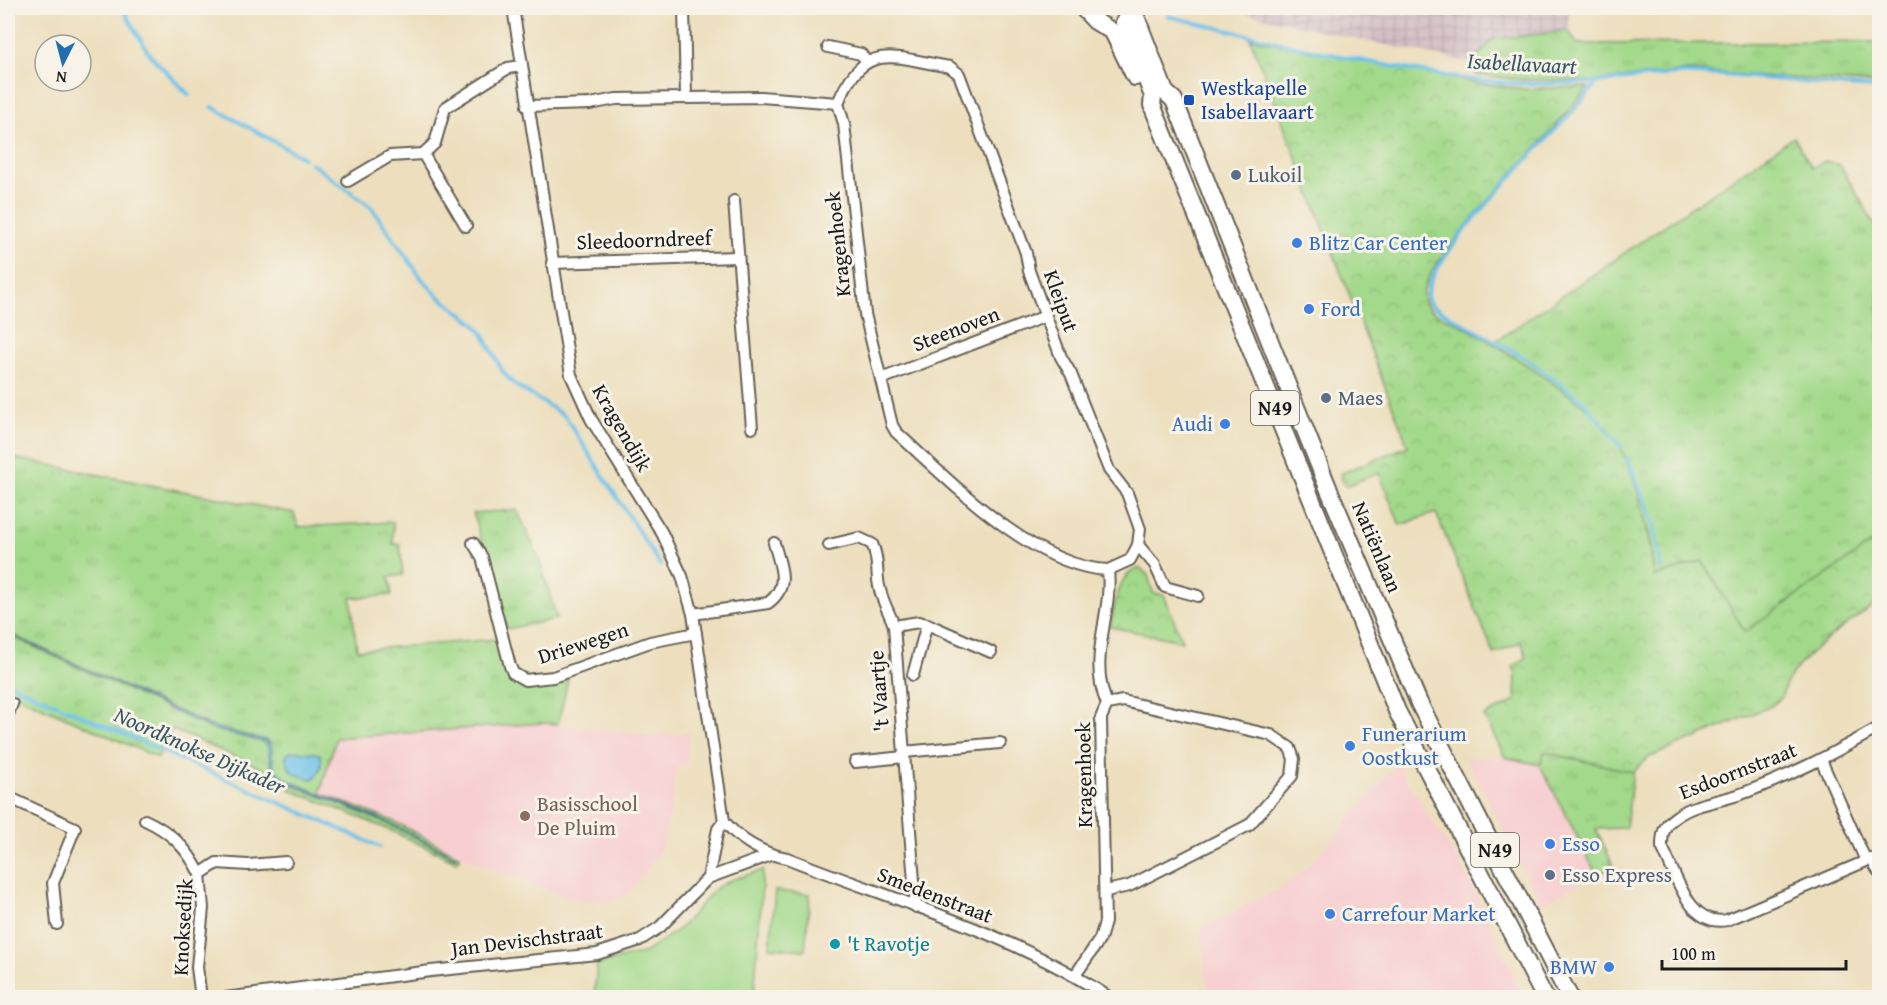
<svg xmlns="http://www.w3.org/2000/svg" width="1887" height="1005" font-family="'Gentium Book Plus',serif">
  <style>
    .built { fill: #f7cfd0 }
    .industrial { fill: url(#industrial-grid) }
    .grass { fill: url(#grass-tufts); stroke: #607a53; stroke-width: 1.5 }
    .park { fill: url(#park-crowns); stroke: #607a53; stroke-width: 1.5 }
    .pitch { fill: #a3d98a; stroke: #607a53; stroke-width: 1.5 }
    .water { fill: #6cc1e9; stroke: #446e82; stroke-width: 1.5 }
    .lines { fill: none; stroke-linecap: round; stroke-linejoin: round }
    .stream { stroke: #6cc1e9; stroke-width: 4 }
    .street-casing { stroke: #656055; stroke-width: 14 }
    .primary-casing { stroke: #656055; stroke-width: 20 }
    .street { stroke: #fff; stroke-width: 10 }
    .primary { stroke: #fff; stroke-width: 16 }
    .transit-dot { fill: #1a4fb4; stroke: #f7f3e8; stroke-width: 2 }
    .service-dot { fill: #5c6f8a; stroke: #f7f3e8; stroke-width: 2 }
    .shop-dot { fill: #3f7fe0; stroke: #f7f3e8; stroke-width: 2 }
    .education-dot { fill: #8d6e63; stroke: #f7f3e8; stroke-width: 2 }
    .culture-dot { fill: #0f9aa8; stroke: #f7f3e8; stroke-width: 2 }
    .labels { text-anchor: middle; stroke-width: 6; stroke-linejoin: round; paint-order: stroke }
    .shield { fill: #f7f3e8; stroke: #5e5c59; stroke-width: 1.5 }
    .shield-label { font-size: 20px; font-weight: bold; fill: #1c1c1c }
    .transit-label { font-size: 21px; fill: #164399; stroke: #f7f3e8; text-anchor: start }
    .service-label { font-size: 21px; fill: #4e5e75; stroke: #f7f3e8; text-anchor: start }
    .street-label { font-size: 21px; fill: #1c1c1c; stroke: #f7f3e8 }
    .shop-label { font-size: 21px; fill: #366cbe; stroke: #f7f3e8; text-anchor: start }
    .education-label { font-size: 21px; fill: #785e54; stroke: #f7f3e8; text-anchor: start }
    .culture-label { font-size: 21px; fill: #0d838f; stroke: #f7f3e8; text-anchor: start }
    .water-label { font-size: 22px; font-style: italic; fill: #385664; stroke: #f7f3e8 }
  </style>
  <defs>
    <pattern id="industrial-grid" width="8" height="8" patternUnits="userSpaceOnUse" patternTransform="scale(1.5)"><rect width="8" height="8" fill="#d2bdc5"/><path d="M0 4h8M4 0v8" fill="none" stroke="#b4a2a9"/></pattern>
    <pattern id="grass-tufts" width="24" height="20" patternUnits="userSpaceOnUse" patternTransform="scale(1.5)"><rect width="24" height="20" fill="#a3d98a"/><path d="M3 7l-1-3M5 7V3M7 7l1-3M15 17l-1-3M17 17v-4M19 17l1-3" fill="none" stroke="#8cba76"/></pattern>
    <pattern id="park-crowns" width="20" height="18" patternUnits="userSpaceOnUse" patternTransform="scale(1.5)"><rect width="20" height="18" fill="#a3d98a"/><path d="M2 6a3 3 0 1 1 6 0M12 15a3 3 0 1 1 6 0" fill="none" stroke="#8cba76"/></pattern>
  </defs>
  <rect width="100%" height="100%" fill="#f7f3e8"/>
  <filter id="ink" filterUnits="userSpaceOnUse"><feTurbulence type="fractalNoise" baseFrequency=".0167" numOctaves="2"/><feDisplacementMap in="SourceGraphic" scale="12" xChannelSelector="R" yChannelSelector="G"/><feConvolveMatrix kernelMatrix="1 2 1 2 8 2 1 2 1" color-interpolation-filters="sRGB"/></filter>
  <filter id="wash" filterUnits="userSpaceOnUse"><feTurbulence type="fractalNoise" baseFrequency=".008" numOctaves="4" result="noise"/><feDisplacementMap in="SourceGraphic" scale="24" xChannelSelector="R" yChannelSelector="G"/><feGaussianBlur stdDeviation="1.35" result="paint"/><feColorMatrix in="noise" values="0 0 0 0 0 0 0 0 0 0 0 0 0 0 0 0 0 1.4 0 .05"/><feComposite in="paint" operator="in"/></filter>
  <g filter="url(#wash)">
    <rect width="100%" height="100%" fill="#eddfbe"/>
    <g class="built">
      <polygon points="543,723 647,735 689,733 686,765 680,766 675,774 671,810 660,852 629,893 612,902 575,901 460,856 395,822 320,793 336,737"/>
      <polygon points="1505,757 1540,765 1597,875 1541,904 1466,758"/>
      <polygon points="1396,764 1464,870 1524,997 1208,997 1201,929 1282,887 1311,863"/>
    </g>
    <polygon class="industrial" points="1225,8 1569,8 1569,31 1493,39 1472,63 1347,37"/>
    <g class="grass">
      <polygon points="1569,31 1577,44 1879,42 1879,84 1688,71 1594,81 1525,80 1476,75 1472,63 1493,39"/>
      <polygon points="1794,137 1812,168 1825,161 1840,165 1879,232 1879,538 1745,633 1702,561 1654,577 1650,539 1640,502 1619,450 1540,375 1493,343"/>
      <polygon points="8,457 294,513 298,527 393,522 393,544 400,544 403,575 389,577 392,595 351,598 357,650 498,639 503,665 518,685 568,679 558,724 543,723 336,738 320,793 395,822 460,856 457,862 390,830 291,790 270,772 171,729 158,758 8,692 8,635 212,729 267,743 272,770 288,783 391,825 456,857 391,824 289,781 274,769 271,745 268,741 213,727 8,633"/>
      <polygon points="517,510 538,556 557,619 507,629 473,513"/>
      <polygon points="1544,752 1633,772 1626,828 1596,829 1614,867 1597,875 1540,765"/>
    </g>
    <g class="park">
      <path d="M 1250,38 L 1475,83 L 1525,89 L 1588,87 C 1548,139 1500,183 1459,235 C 1447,251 1428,272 1423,292 C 1423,296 1423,302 1426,305 C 1433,315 1451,319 1461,325 C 1487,339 1511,354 1535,371 C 1560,389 1593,408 1612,434 C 1637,470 1650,534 1654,577 L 1702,561 L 1745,632 L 1879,538 L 1879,601 C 1852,622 1786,662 1782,697 L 1771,706 L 1648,758 L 1633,772 L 1544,752 L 1540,765 L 1505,757 L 1484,716 L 1515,701 L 1516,673 L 1513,667 L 1527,657 L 1521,642 L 1494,654 L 1436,513 L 1400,525 L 1379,473 L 1345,486 L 1340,474 L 1408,446 Z"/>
      <path d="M 1140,568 L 1148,575 L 1153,593 L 1164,595 L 1182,641 L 1110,627 C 1116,607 1116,573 1140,568 Z"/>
    </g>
    <g class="pitch">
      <polygon points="763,870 754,997 594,997 597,965 646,952 680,928 716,888 731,880"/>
      <polygon points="775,891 810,894 805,950 770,947"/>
    </g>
    <g class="water">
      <polygon points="8,633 213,727 268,741 271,745 274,769 289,781 391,824 456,858 391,825 288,783 272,770 267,743 212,729"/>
      <path d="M 298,751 L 320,754 C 323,763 321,774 312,779 C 298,777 286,772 286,756 L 290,752 Z"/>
    </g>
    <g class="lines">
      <g class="stream">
        <polyline points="122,8 150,55 189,95"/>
        <path d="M 1168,16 C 1269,40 1372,66 1475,80 C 1516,85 1558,85 1598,82 C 1628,80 1659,74 1689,74 C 1753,74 1816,86 1880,88"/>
        <path d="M 1597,83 C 1588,91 1581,103 1573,111 C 1543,144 1431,255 1427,294 C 1426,299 1429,302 1432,306 L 1525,358 L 1583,401 L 1621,447"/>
        <polyline points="212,107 304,158"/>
        <polyline points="311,163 371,207 422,279 437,295 474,323 482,332 503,372 515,385 565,416 660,565"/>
        <polyline points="1627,458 1652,518 1661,569"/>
        <polyline points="8,683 380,847"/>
      </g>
    </g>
  </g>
  <g filter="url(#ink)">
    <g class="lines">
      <defs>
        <g id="street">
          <path d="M 513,8 L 571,375 L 591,419 L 662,533 L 682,576 L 693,614 L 724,821 C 739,840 763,854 787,858 C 895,901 1013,933 1110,998"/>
          <polyline points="684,8 686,98"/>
          <polyline points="828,47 861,54 866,61"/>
          <path d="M 838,103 C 864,39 894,58 950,67 L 959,74 L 1026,253 L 1029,271 L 1061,357 L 1071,374 L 1109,470 L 1127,493 L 1140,529 L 1138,545 L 1130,560 L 1108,570 C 1113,615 1087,658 1107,704 L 1101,718 L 1105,922 L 1100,939 L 1076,974"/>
          <path d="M 838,103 L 844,124 L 865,314 L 892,425 L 896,432 C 949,480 1032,567 1108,570"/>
          <polyline points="527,106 590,104 616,99 761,97 838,103"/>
          <polyline points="348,181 390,156 423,154"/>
          <polyline points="734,201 752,428"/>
          <polyline points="466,226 423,154 435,143 445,108 508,68 521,66"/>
          <polyline points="552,263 737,257"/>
          <polyline points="881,379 1046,316"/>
          <polyline points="473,543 482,557 510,666 513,673 525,680 553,677 650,642 696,633"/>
          <path d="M 829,545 L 859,538 L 872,544 C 879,558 876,572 879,586 C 882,602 890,613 894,626 L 916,907"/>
          <polyline points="1138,545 1155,565 1165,587 1198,596"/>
          <path d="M 693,614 L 768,603 C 791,586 780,566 774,543"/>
          <polyline points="894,626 919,622 927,624 991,652"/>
          <polyline points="913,675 927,624"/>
          <polyline points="8,714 12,704"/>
          <path d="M 1880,727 C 1834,753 1787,778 1738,795 C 1716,802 1691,804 1673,819 C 1663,826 1662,836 1662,847 C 1676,874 1689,928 1727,920 L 1871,859 L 1880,874"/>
          <polyline points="904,752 1000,743"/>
          <polyline points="1821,760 1866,861"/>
          <polyline points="855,762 904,757"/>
          <polyline points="8,797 75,828 53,883 57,924"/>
          <path d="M 145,820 C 171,832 187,848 200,874"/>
          <polyline points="708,878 718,829 724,821"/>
          <polyline points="1106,891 1129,886 1249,825 1292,776 1294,759 1290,748 1271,735 1123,701 1107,704"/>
          <polyline points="329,985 330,998"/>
          <polyline points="201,998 197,967 203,908 200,874 217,863 248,865 286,862"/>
          <polyline points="225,998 431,971 597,954 640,940 660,927 708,878 771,855"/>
        </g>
        <g id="primary">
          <polyline points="1083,8 1095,21 1113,32 1135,77"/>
          <polyline points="1136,8 1136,17 1165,92 1174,100 1327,485 1419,703 1570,998"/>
          <polyline points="1124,22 1153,96 1152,105 1397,711 1545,998"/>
        </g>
      </defs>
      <use href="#street" class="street-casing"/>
      <use href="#primary" class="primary-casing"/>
      <use href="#street" class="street"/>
      <use href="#primary" class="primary"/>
    </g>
  </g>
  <rect class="transit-dot" x="1183" y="94" width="12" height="12" rx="3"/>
  <g class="service-dot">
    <circle cx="1236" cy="175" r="6"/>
    <circle cx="1326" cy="398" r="6"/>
    <circle cx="1550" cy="875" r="6"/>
  </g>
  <g class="shop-dot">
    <circle cx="1297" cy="243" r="6"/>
    <circle cx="1309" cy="309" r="6"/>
    <circle cx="1225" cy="424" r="6"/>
    <circle cx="1350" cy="746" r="6"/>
    <circle cx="1550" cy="844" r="6"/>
    <circle cx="1330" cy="914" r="6"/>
    <circle cx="1609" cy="967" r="6"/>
  </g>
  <circle class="education-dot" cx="525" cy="816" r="6"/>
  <circle class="culture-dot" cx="835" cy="944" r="6"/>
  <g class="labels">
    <g class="shield">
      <rect x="1251" y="391" width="48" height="34" rx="4.5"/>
      <rect x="1471" y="833" width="48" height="34" rx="4.5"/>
    </g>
    <g class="shield-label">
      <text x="1275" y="415">N49</text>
      <text x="1495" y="857">N49</text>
    </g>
    <g class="transit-label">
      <text x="1201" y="95">Westkapelle<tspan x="1201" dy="24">Isabellavaart</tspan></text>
    </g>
    <g class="service-label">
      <text x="1248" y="182">Lukoil</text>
      <text x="1338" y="405">Maes</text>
      <text x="1562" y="882">Esso Express</text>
    </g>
    <g class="street-label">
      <text transform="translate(644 240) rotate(-2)" y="7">Sleedoorndreef</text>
      <text transform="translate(838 244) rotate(-96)" y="7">Kragenhoek</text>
      <text transform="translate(1061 301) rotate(70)" y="7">Kleiput</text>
      <text transform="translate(956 329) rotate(-21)" y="7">Steenoven</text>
      <text transform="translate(622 428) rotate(60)" y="7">Kragendijk</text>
      <text transform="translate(1377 547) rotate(67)" y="7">Natiënlaan</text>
      <text transform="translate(583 643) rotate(-18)" y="7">Driewegen</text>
      <text transform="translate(879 691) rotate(-94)" y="7">'t Vaartje</text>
      <text transform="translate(1738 771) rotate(-21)" y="7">Esdoornstraat</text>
      <text transform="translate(1084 775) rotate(-91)" y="7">Kragenhoek</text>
      <text transform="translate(935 895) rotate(21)" y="7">Smedenstraat</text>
      <text transform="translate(183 927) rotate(-87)" y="7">Knoksedijk</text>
      <text transform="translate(527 940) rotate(-7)" y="7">Jan Devischstraat</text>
    </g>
    <g class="shop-label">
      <text x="1309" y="250">Blitz Car Center</text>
      <text x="1321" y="316">Ford</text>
      <text x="1213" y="431" text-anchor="end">Audi</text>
      <text x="1362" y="741">Funerarium<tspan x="1362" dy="24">Oostkust</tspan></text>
      <text x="1562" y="851">Esso</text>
      <text x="1342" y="921">Carrefour Market</text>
      <text x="1597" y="974" text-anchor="end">BMW</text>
    </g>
    <g class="education-label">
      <text x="537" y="811">Basisschool<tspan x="537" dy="24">De Pluim</tspan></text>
    </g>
    <g class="culture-label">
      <text x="847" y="951">'t Ravotje</text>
    </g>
    <g class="water-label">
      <text transform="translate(1522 63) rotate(3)" y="8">Isabellavaart</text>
      <text transform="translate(200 750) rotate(24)" y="8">Noordknokse Dijkader</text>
    </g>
  </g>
  <rect width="1887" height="1005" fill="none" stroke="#f7f3e8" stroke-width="30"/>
  <g transform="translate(63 63) rotate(186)"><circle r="28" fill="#f7f3e8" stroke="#9f9d96" stroke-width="1.5"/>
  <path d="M0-4.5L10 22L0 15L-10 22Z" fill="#1f6fb2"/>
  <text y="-9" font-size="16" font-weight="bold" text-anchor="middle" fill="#1c1c1c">N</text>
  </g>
  <path d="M1662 960v9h184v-9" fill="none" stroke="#1c1c1c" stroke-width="3"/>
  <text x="1671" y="960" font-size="18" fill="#1c1c1c" stroke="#f7f3e8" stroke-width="4.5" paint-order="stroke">100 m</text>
</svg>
